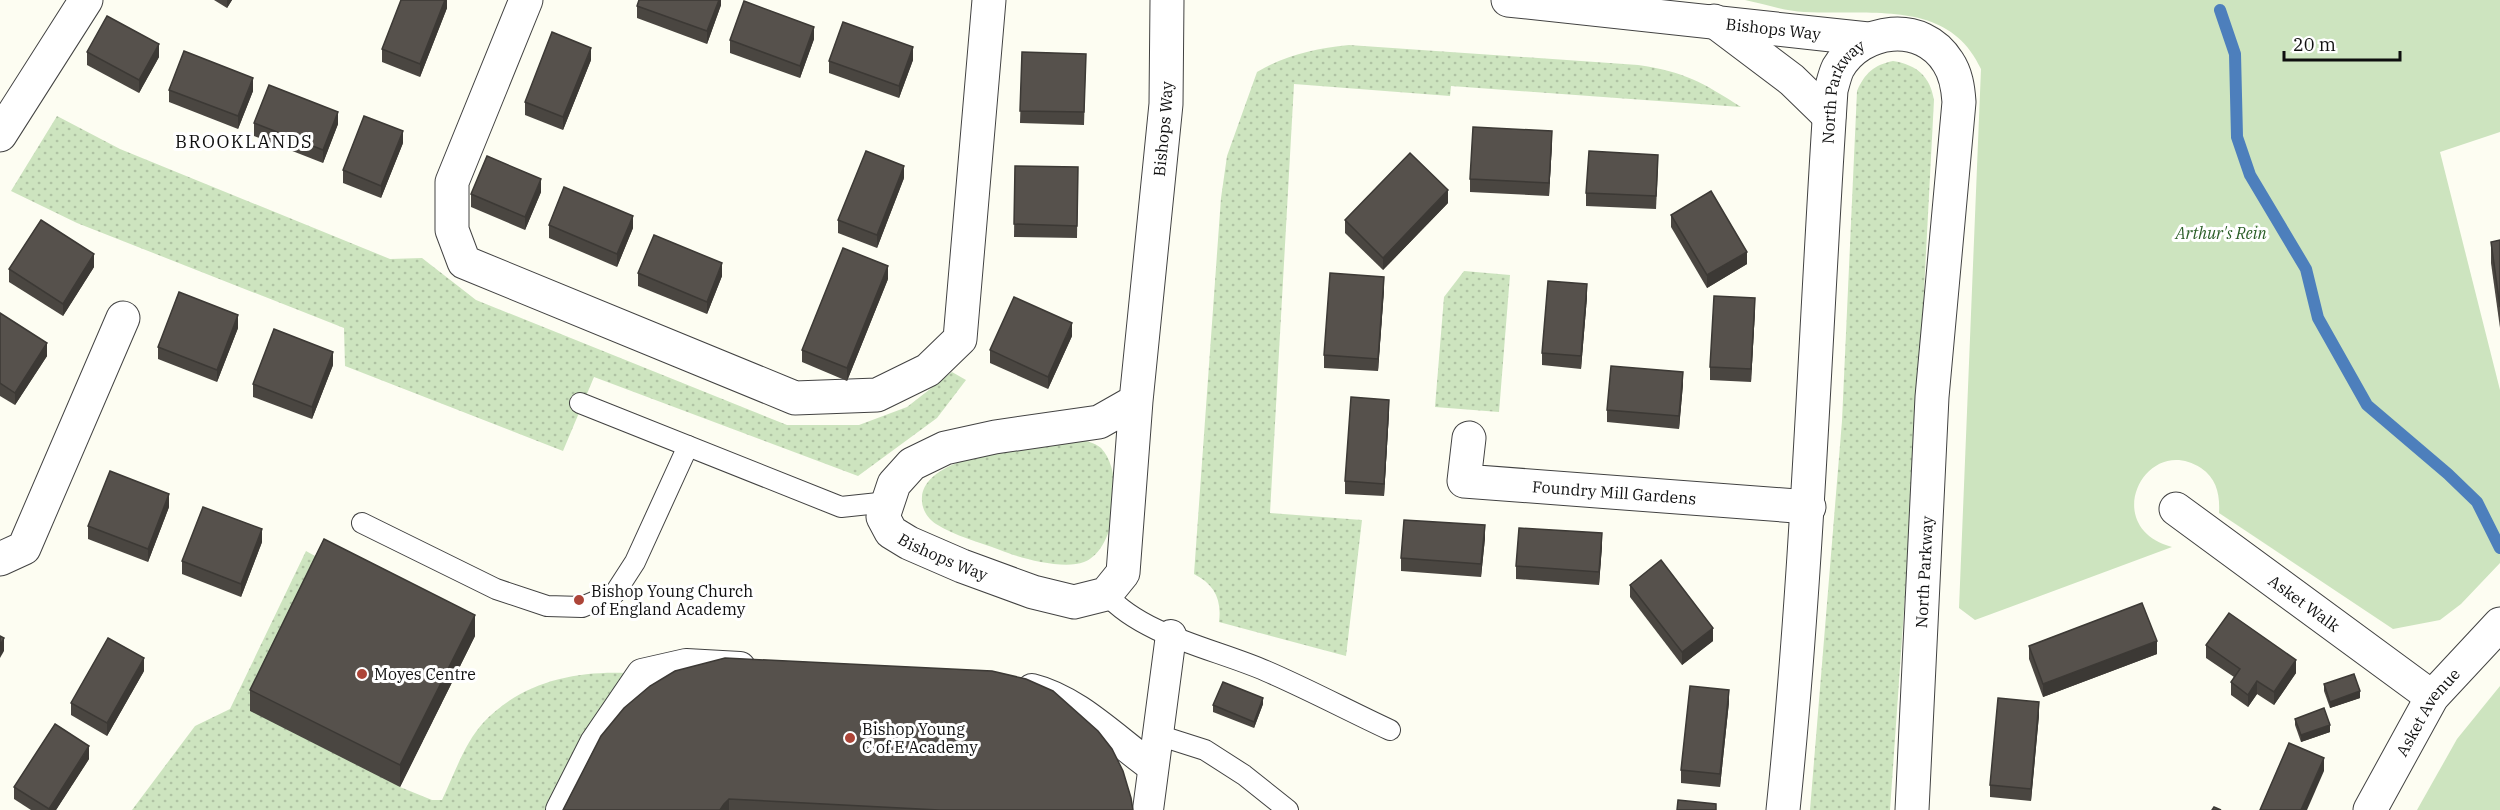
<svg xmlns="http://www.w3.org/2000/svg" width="2500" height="810" font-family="'IBM Plex Serif',serif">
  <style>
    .grass { fill: url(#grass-dots) }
    .park { fill: #cde4bf }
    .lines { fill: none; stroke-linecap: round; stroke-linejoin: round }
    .stream { stroke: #4d7fbc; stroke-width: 12 }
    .service-casing { stroke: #424242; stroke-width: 22 }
    .pedestrian-casing { stroke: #424242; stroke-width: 32 }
    .minor-casing { stroke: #424242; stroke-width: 35 }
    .tertiary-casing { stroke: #424242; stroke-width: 35 }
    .service { stroke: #fff; stroke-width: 20 }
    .pedestrian { stroke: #fff; stroke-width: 30 }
    .minor { stroke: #fff; stroke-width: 33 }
    .tertiary { stroke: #fff; stroke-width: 33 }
    .wall { fill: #4a4641 }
    .shaded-wall { fill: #3c3935 }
    .building { fill: #56514c; stroke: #3c3935; stroke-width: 1.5 }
    .poi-dot { fill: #ad4538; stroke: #fff; stroke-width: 2 }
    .labels { text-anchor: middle; stroke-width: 6; stroke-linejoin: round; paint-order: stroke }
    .street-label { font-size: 16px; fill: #0f0f0f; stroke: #fff }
    .park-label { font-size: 16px; font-style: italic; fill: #2a5e27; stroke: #fff }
    .poi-label { font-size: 16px; fill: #0f0f0f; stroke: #fff; text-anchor: start }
    .neighbourhood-label { font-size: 18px; letter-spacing: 1.5px; fill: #0f0f0f; stroke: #fff }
  </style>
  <defs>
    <pattern id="grass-dots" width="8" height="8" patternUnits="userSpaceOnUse" patternTransform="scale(1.5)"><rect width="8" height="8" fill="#cde4bf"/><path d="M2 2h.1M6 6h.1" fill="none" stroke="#afc2a3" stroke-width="1.8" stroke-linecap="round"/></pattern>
  </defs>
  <rect width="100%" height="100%" fill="#fdfdf2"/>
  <g class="grass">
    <path d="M 1349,45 L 1638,65 C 1685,72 1702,82 1741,107 L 1451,86 L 1450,96 L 1294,84 L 1270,513 L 1362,520 L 1346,656 L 1219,622 C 1222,599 1214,584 1194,574 L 1221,198 L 1227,156 L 1257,72 C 1288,54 1314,49 1349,45 Z"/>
    <path d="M 1893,61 C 1917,65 1930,76 1934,100 L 1917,424 L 1890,810 L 1810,810 L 1842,421 L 1857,91 C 1865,73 1874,65 1893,61 Z"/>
    <polygon points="57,116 120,149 390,259 422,258 476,300 787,425 859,425 907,407 952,372 966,380 937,418 858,476 594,377 563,451 345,366 344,328 77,223 11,191"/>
    <polygon points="1464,271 1510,275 1499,412 1435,407 1444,297"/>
    <path d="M 1080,439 C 1087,441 1095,443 1101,448 C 1125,472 1117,550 1084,562 C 1063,570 1019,558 1000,550 C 979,542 955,536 936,524 C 927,518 921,508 922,497 C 926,451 1044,445 1080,439 Z"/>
    <path d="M 306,551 L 324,561 L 400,787 L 432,800 L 442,800 C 454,775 464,744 483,723 C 520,683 573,671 625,673 L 572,810 L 132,810 L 195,726 L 230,709 Z"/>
  </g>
  <g class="park">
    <path d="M 1745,0 L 2500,0 L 2500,132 L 2440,152 L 2500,390 L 2500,563 L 2461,604 L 2440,620 L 2393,629 L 2219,513 C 2220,495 2217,479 2201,468 C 2146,432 2098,527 2172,547 L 1975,620 L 1959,608 L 1981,69 C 1949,0 1877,15 1804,12 C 1785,11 1764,4 1745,0 Z"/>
    <polygon points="2500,686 2500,810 2417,810 2457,739"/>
  </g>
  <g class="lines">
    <polyline class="stream" points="2220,10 2235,54 2237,137 2250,175 2306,269 2318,318 2367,405 2448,474 2477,502 2500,548"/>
    <defs>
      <g id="service">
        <polyline points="580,403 841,507 888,502"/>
        <polyline points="362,523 496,589 547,606 582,607 615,593 635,562 688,446"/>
        <path d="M 1106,594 C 1143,636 1216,649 1266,671 C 1308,689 1349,711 1390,730"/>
        <polyline points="1158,735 1205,750 1244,775 1288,810"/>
      </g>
      <g id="pedestrian">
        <path d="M 1032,689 C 1077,700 1116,741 1153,767"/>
        <polyline points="561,810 595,743 642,674 686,664 740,667"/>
        <polyline points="1148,810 1171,635"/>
      </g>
      <g id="minor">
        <polyline points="526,0 452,182 452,230 464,262 795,398 877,395 928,370 960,339 989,0"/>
        <path id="s1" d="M 1508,0 L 1868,39"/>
        <polyline points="1714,21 1792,80 1829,116"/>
        <polyline points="0,135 86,0"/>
        <path id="s2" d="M 1136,401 L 1099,422 L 995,437 L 945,448 L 912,464 L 894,484 L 883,517 L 891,532 L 909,543 L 962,566 L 1033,592 L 1074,602 L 1106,594 L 1123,573 L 1136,401 L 1166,104 L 1167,0"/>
        <path id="s3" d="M 1469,438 L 1464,481 L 1809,507"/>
        <path id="s4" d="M 2176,509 L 2432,697"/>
        <polyline points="0,559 24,548 123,318"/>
        <path id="s5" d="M 2370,810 L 2432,697 L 2500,624"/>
      </g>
      <g id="tertiary">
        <path id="s6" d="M 1783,810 C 1808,571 1815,330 1831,90 C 1833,83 1835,74 1838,68 C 1861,28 1922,20 1948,62 C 1956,74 1958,87 1959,102 L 1932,397 L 1912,810"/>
      </g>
    </defs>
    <use href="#service" class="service-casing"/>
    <use href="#pedestrian" class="pedestrian-casing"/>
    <use href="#minor" class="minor-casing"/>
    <use href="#tertiary" class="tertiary-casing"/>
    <use href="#service" class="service"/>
    <use href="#pedestrian" class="pedestrian"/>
    <use href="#minor" class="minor"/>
    <use href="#tertiary" class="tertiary"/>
  </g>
  <g class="wall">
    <polygon points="214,0 232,0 227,8"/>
    <polygon points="447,0 447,8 420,77 382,62 382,49"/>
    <polygon points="721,0 721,5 707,44 637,18 637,6"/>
    <polygon points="814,39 800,78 730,53 730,40"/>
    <polygon points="87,52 159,57 139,93 87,65"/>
    <polygon points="1022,52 1086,54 1084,125 1020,123"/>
    <polygon points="591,60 563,130 525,115 525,102"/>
    <polygon points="913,60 899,98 829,73 829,61"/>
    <polygon points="169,90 253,91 238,129 169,102"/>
    <polygon points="254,123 338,124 323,163 254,136"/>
    <polygon points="403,143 381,198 343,183 343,170"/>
    <polygon points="1552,143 1549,196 1470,192 1470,179"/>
    <polygon points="1015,166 1078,167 1077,238 1014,237"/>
    <polygon points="1658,168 1656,209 1586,206 1586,193"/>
    <polygon points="904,178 877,248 838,233 838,220"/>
    <polygon points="541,192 525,230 471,207 471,194"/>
    <polygon points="1448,203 1383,270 1345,233 1345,220"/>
    <polygon points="1671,215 1747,264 1707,288 1671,227"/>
    <polygon points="549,225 633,228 617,267 549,238"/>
    <polygon points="2500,240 2500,328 2491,263 2491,242"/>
    <polygon points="94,267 63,316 9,282 9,269"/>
    <polygon points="638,273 722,276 707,314 638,286"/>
    <polygon points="888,279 847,381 802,362 802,350"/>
    <polygon points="1384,290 1378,371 1324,368 1324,355"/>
    <polygon points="1587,297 1581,369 1542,365 1542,353"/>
    <polygon points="1755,310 1751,382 1710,380 1710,367"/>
    <polygon points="0,313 47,356 15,405 0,396"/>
    <polygon points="238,328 217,382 158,359 158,347"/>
    <polygon points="1072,336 1048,389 990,363 990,350"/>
    <polygon points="333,365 312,419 253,397 253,384"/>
    <polygon points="1683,384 1679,429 1607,422 1607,410"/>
    <polygon points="1389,412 1384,496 1345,494 1345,481"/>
    <polygon points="169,507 148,562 88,539 88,526"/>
    <polygon points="1485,538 1481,577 1401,571 1401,558"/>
    <polygon points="262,542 241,597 182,574 182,561"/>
    <polygon points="1602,546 1599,585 1516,579 1516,566"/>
    <polygon points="1630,585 1713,641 1682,665 1630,597"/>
    <polygon points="475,636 400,787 250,711 250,690"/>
    <polygon points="2206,645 2296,673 2274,705 2257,694 2248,707 2231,695 2231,682 2234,677 2206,658"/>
    <polygon points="2029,646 2157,654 2043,697 2029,659"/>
    <polygon points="144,671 107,736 71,715 71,703"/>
    <polygon points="2324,684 2360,698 2330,708 2324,691"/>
    <polygon points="1729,702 1720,787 1681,783 1681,770"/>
    <polygon points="1263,704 1254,728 1213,712 1213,705"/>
    <polygon points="2039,715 2031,801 1990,797 1990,785"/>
    <polygon points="2295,719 2330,732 2301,742 2295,725"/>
    <polygon points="601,736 1133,810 563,810"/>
    <polygon points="89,759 56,810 31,810 14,799 14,787"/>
  </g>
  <g class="shaded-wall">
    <polygon points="227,0 232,0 227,8"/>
    <polygon points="445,0 447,0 447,8 420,77 420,64"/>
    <polygon points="719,0 721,0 721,5 707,44 707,31"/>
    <polygon points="814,27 814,39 800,78 800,66"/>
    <polygon points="159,44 159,57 139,93 139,80"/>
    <polygon points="913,47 913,60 899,98 899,86"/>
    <polygon points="591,48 591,60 563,130 563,117"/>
    <polygon points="253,78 253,91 238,129 238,116"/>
    <polygon points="338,112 338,124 323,163 323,150"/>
    <polygon points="403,131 403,143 381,198 381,186"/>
    <polygon points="1552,131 1552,143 1549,196 1549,183"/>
    <polygon points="904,166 904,178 877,248 877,235"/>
    <polygon points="541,179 541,192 525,230 525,217"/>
    <polygon points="1448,190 1448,203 1383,270 1383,258"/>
    <polygon points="633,216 633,228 617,267 617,254"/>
    <polygon points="1747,252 1747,264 1707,288 1707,275"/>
    <polygon points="94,254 94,267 63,316 63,304"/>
    <polygon points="722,263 722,276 707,314 707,302"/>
    <polygon points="888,266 888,279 847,381 847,368"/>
    <polygon points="1384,277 1384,290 1378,371 1378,359"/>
    <polygon points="1587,284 1587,297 1581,369 1581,356"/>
    <polygon points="1755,298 1755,310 1751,382 1751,369"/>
    <polygon points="238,315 238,328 217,382 217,370"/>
    <polygon points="1072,323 1072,336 1048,389 1048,377"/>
    <polygon points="47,343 47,356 15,405 15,393"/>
    <polygon points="333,352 333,365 312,419 312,407"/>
    <polygon points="1683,372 1683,384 1679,429 1679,416"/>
    <polygon points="1389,400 1389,412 1384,496 1384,484"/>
    <polygon points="169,494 169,507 148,562 148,549"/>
    <polygon points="1485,525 1485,538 1481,577 1481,564"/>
    <polygon points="262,529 262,542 241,597 241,584"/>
    <polygon points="1602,533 1602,546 1599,585 1599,572"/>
    <polygon points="475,615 475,636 400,787 400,765"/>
    <polygon points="1713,628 1713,641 1682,665 1682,652"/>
    <polygon points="4,638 4,651 0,658 0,645"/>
    <polygon points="2157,641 2157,654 2043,697 2043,684"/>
    <polygon points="144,658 144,671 107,736 107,723"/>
    <polygon points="2296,660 2296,673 2274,705 2274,692"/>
    <polygon points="2257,681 2257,694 2248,707 2248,695"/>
    <polygon points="1729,690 1729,702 1720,787 1720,774"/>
    <polygon points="2360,691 2360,698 2330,708 2330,702"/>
    <polygon points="1263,698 1263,704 1254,728 1254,722"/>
    <polygon points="2039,702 2039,715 2031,801 2031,789"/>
    <polygon points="2330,725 2330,732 2301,742 2301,735"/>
    <polygon points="89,746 89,759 56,810 49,810"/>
    <polygon points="2324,758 2324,771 2307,810 2301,810"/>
    <polygon points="729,799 729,810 720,810 724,804"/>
  </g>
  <g class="building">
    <polygon points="401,0 445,0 420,64 382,49"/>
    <polygon points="639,0 719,0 707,31 637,6"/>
    <polygon points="744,1 814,27 800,66 730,40"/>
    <polygon points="107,16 159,44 139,80 87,52"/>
    <polygon points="843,22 913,47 899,86 829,61"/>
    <polygon points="552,32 591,48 563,117 525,102"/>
    <polygon points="184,51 253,78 238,116 169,90"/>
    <polygon points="1022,52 1086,54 1084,112 1020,111"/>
    <polygon points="269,85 338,112 323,150 254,123"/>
    <polygon points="364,116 403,131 381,186 343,170"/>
    <polygon points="1473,127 1552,131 1549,183 1470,179"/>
    <polygon points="866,151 904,166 877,235 838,220"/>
    <polygon points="1589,151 1658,155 1656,196 1586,193"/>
    <polygon points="1410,153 1448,190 1383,258 1345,220"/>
    <polygon points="487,156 541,179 525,217 471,194"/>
    <polygon points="1015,166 1078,167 1077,226 1014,224"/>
    <polygon points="564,187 633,216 617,254 549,225"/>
    <polygon points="1711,191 1747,252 1707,275 1671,215"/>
    <polygon points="41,220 94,254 63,304 9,269"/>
    <polygon points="654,235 722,263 707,302 638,273"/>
    <polygon points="2500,240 2500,307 2491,242"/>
    <polygon points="843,248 888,266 847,368 802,350"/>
    <polygon points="1330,273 1384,277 1378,359 1324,355"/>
    <polygon points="1548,281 1587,284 1581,356 1542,353"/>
    <polygon points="179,292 238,315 217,370 158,347"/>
    <polygon points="1714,296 1755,298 1751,369 1710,367"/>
    <polygon points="1014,297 1072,323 1048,377 990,350"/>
    <polygon points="0,313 47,343 15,393 0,383"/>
    <polygon points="274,329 333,352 312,407 253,384"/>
    <polygon points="1611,366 1683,372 1679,416 1607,410"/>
    <polygon points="1351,397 1389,400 1384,484 1345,481"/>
    <polygon points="110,471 169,494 148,549 88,526"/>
    <polygon points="203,507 262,529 241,584 182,561"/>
    <polygon points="1404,520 1485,525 1481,564 1401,558"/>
    <polygon points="1519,528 1602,533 1599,572 1516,566"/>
    <polygon points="324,539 475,615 400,765 250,690"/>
    <polygon points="1661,560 1713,628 1682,652 1630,585"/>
    <polygon points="2142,603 2157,641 2043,684 2029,646"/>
    <polygon points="2229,613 2296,660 2274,692 2257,681 2248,695 2231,682 2240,669 2206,645"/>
    <polygon points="0,636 4,638 0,645"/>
    <polygon points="108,638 144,658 107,723 71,703"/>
    <polygon points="725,658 992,671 1026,679 1053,691 1098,731 1112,749 1123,771 1131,798 1133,810 939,810 729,799 724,804 720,810 563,810 601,736 624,708 650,686 675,671"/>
    <polygon points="2354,674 2360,691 2330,702 2324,684"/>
    <polygon points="1223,682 1263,698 1254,722 1213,705"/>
    <polygon points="1690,686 1729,690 1720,774 1681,770"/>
    <polygon points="1998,698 2039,702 2031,789 1990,785"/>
    <polygon points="2324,708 2330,725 2301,735 2295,719"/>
    <polygon points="55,724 89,746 49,809 14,787"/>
    <polygon points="2289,743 2324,758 2301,810 2260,810"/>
    <polygon points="1678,800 1716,804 1716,810 1677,810"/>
    <polygon points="2214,807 2221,810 2212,810"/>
  </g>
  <g class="poi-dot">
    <circle cx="579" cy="600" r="6"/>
    <circle cx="362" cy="674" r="6"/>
    <circle cx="850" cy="738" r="6"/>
  </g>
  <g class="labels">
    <g class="street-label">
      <text dy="6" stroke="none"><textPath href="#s1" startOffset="267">Bishops Way</textPath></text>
      <text dy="6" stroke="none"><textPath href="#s6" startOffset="724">North Parkway</textPath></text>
      <text dy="6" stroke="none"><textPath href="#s2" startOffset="1017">Bishops Way</textPath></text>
      <text dy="6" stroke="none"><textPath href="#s3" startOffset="194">Foundry Mill Gardens</textPath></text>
      <text dy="6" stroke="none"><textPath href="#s2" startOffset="372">Bishops Way</textPath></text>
      <text transform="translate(1924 572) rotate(-87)" y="6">North Parkway</text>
      <text dy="6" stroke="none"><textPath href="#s4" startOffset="159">Asket Walk</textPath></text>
      <text dy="6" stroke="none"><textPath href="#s5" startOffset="114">Asket Avenue</textPath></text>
    </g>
    <g class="park-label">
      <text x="2221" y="239">Arthur's Rein</text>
    </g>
    <g class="poi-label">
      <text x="591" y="597">Bishop Young Church<tspan x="591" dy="18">of England Academy</tspan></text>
      <text x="374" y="680">Moyes Centre</text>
      <text x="862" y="735">Bishop Young<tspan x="862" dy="18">C of E Academy</tspan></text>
    </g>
    <g class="neighbourhood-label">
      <text x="244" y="148">BROOKLANDS</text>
    </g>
  </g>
  <path d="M2284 51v9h116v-9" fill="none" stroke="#0f0f0f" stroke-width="3"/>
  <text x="2293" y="51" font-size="18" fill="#0f0f0f" stroke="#ffffff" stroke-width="4.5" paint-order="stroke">20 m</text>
</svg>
